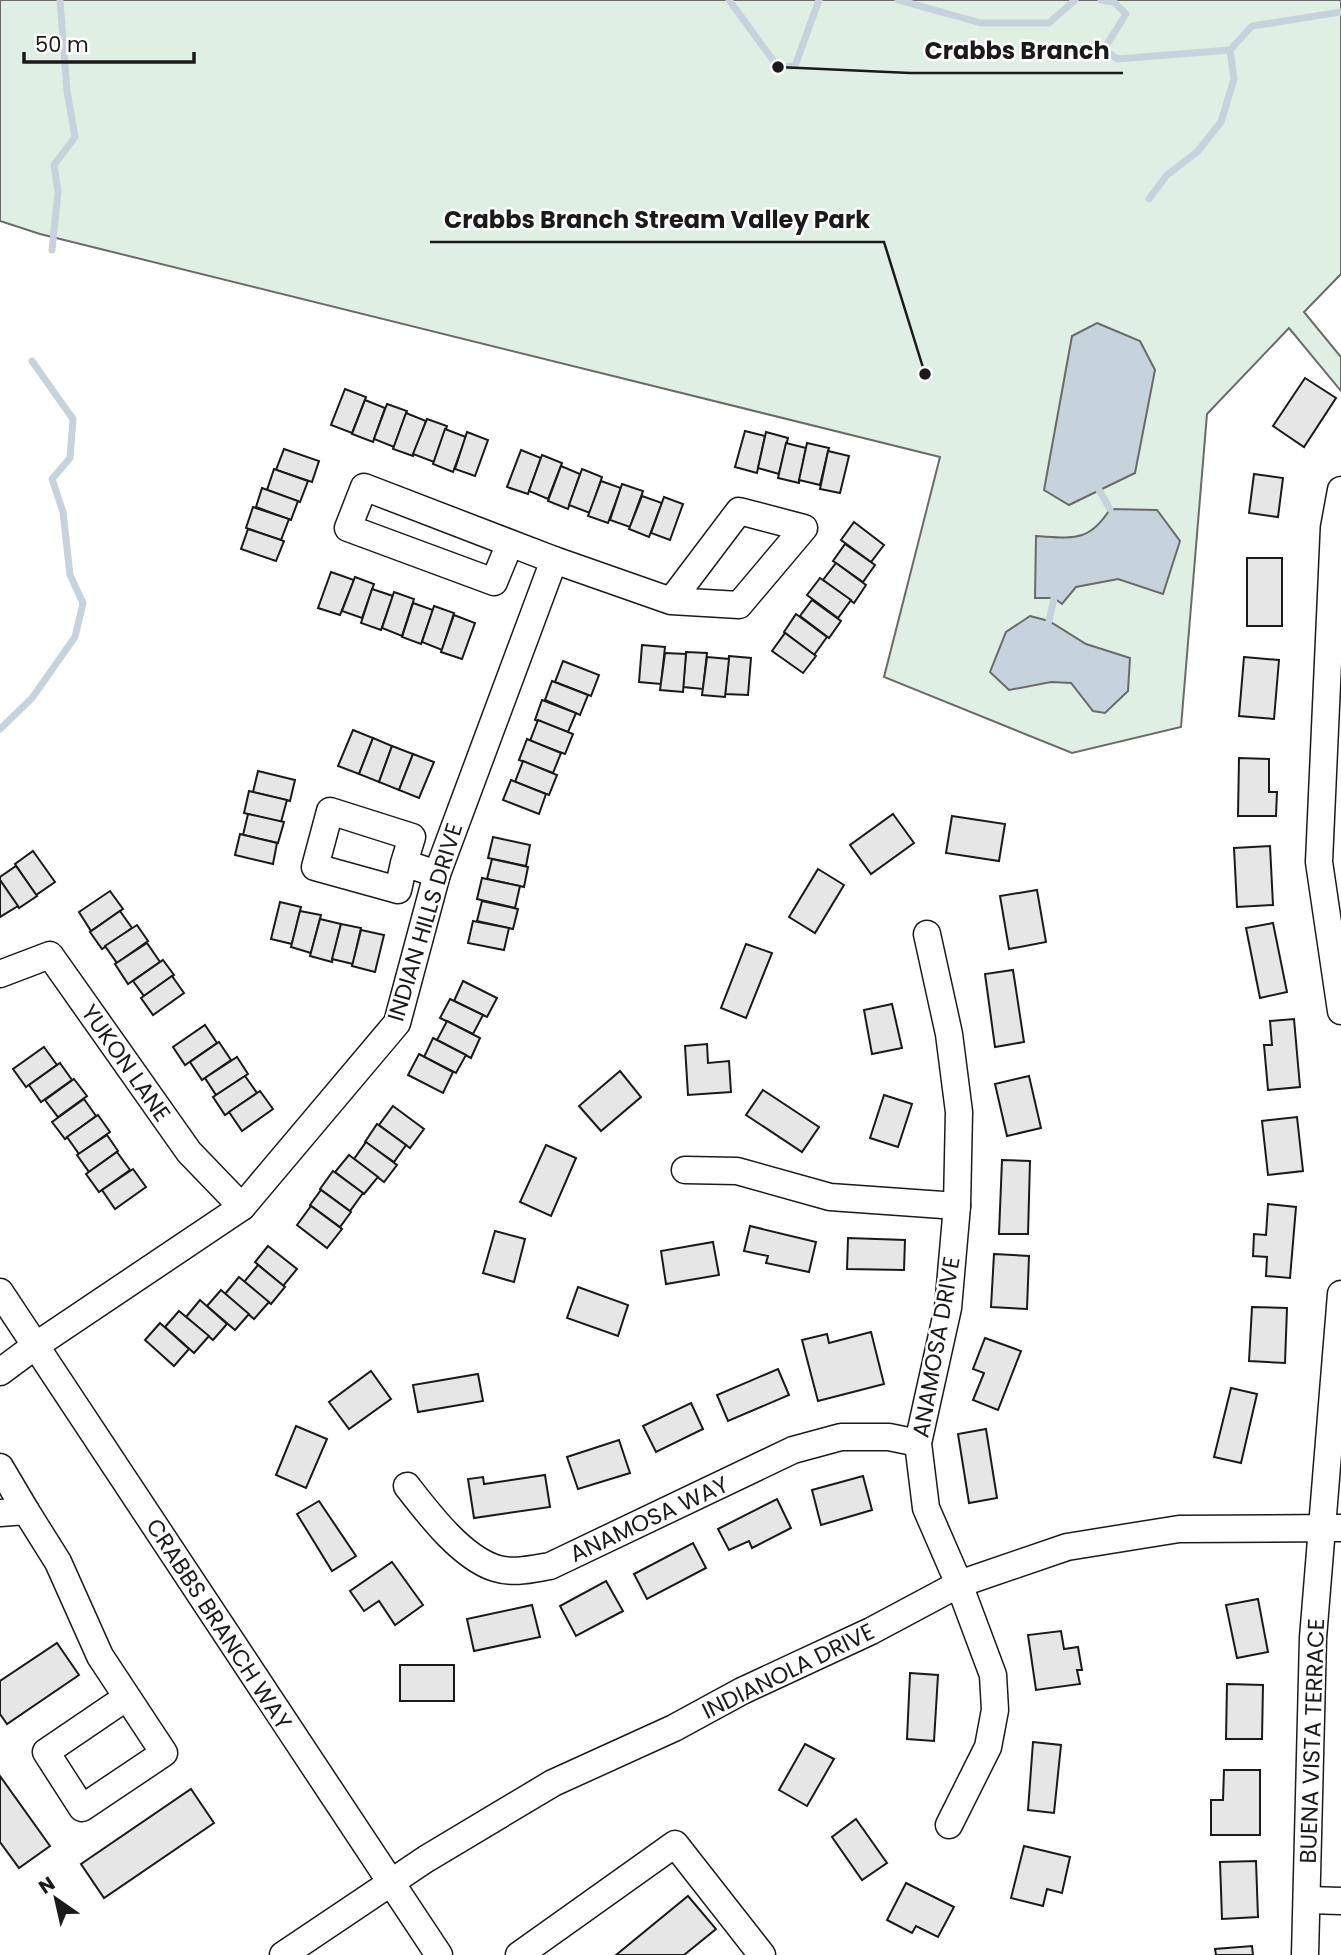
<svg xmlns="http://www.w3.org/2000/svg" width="1341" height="1955" font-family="Poppins,sans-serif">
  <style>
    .green { fill: #e0efe3; stroke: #6a6a6a; stroke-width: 2 }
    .water { fill: #c6d2dc; stroke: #6a6a6a; stroke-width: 2 }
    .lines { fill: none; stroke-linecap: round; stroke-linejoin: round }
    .stream { stroke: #c6d2dc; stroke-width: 7 }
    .building { fill: #e6e6e6; stroke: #1a1a1a; stroke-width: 2 }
    .minor-casing { stroke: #1a1a1a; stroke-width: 29 }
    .minor { stroke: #fff; stroke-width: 26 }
    .labels { text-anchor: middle; stroke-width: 5; stroke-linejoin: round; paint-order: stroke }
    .street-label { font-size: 23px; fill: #1a1a1a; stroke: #fff }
    .leader { fill: none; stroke: #1a1a1a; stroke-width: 2.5 }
    .callout-dot { fill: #1a1a1a; stroke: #fff; stroke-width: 2.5 }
    .callout-label { font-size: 24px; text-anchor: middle; font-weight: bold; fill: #1a1a1a; stroke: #fff; stroke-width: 5; stroke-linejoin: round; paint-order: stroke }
  </style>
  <rect width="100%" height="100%" fill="#fff"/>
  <polygon class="green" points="0,0 1341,0 1341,274 1304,312 1341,357 1341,391 1289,328 1207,414 1181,727 1072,753 884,677 940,457 40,234 0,221"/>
  <g class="water">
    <polygon points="1097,323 1140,341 1155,370 1135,473 1069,505 1044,490 1072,336"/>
    <path d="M 1110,509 L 1157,510 L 1180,541 L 1163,594 L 1118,579 L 1076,587 L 1062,604 L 1054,598 L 1035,598 L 1036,536 C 1072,538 1089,543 1110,509 Z"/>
    <polygon points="1030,616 1049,621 1086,644 1130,658 1128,691 1105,713 1093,711 1071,683 1051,682 1009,690 990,672 1006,632"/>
  </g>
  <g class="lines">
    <g class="stream">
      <polyline points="729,0 778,67 795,66 819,0"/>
      <polyline points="898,0 981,23 1049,23 1075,0"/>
      <polyline points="1101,0 1114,2 1126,14 1104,49 1117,59 1230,50 1252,26 1341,12"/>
      <polyline points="1149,199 1167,175 1197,152 1221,122 1234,79 1230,50"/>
      <polyline points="52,250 58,192 54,165 75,137 67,91 60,0"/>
      <polyline points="1099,490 1110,509"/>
      <polyline points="1049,621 1054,598"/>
      <polyline points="0,729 32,698 75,637 83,603 70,575 63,512 52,479 70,458 73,419 32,361"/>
    </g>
  </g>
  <g class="building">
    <polygon points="1305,378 1336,398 1304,447 1273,426"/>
    <polygon points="345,389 366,397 352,433 331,425"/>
    <polygon points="365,400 385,408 373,442 352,434"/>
    <polygon points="387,404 407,411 394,447 374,439"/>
    <polygon points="406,413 426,421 413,456 393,449"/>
    <polygon points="427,419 447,426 434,462 413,454"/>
    <polygon points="445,429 466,437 453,472 433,464"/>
    <polygon points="745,431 765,436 757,473 735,467"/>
    <polygon points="467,432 488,440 475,476 455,469"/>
    <polygon points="766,432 788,438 779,474 758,468"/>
    <polygon points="786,443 806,448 799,483 778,478"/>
    <polygon points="807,443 829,448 820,485 799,480"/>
    <polygon points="284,449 319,461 312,482 276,470"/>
    <polygon points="521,450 541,458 528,494 507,487"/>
    <polygon points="828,451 849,456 840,493 820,489"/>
    <polygon points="542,455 562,463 548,499 529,491"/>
    <polygon points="561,466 580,474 568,509 548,501"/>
    <polygon points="274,469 308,481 300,502 267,490"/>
    <polygon points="582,469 602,477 590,513 569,505"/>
    <polygon points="1254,474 1283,478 1278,517 1249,513"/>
    <polygon points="601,481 621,488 608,523 588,516"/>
    <polygon points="622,484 643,491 630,527 610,520"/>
    <polygon points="262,488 298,501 291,520 256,507"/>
    <polygon points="642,496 662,503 649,537 629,529"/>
    <polygon points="664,497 683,504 670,540 651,533"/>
    <polygon points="253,507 289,519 281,540 246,528"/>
    <polygon points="854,522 884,545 871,562 841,540"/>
    <polygon points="248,529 284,541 276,561 241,549"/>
    <polygon points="845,544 875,565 863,582 833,561"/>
    <rect x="1247" y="558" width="35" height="68"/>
    <polygon points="836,563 866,585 854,603 823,580"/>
    <polygon points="331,572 354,580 340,615 318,608"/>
    <polygon points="355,577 374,584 362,618 342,611"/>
    <polygon points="820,578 851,600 838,618 807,595"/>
    <polygon points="372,589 393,596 381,630 361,623"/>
    <polygon points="394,592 414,599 402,636 382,628"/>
    <polygon points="812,600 841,621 829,638 800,616"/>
    <polygon points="413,603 433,610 421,644 402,637"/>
    <polygon points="434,606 454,613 442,650 422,642"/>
    <polygon points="796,614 827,637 814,655 784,632"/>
    <polygon points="454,615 475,623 462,659 441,652"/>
    <polygon points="785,633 816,656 803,673 772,651"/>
    <polygon points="642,645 665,647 661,684 639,682"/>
    <polygon points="686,652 707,653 703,689 683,687"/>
    <polygon points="665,653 686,654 683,692 660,690"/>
    <polygon points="729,656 751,658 748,695 725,694"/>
    <polygon points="707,657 729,659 725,697 702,695"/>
    <polygon points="1244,657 1279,660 1274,719 1239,716"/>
    <polygon points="563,661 599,675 591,696 555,682"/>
    <polygon points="552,681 588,695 580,715 545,700"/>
    <polygon points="542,700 576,713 568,732 535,720"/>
    <polygon points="538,720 573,734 565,754 530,741"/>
    <polygon points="353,730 373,738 359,774 338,766"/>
    <polygon points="373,738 392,746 379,782 359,774"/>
    <polygon points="527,739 561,753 553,773 519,760"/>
    <polygon points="392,746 413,754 399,790 379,782"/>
    <polygon points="413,754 434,762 419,798 399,790"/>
    <polygon points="1239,758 1269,759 1269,792 1277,792 1276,816 1238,816"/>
    <polygon points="523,761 557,775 549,795 515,782"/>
    <polygon points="258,771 295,780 290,801 253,792"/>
    <polygon points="511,780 546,794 539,814 503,800"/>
    <polygon points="249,791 287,800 281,822 244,813"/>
    <polygon points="248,814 284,822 278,843 243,835"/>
    <polygon points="893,814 914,843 871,874 850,845"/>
    <polygon points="952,816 1005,824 999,861 946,853"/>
    <polygon points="240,834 277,843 273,864 235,855"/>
    <polygon points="493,837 530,845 526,866 488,858"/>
    <polygon points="1270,846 1273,905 1237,907 1234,848"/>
    <polygon points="33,851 55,882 36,895 15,864"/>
    <polygon points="492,859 528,867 524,887 487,879"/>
    <polygon points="16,866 37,896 19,908 0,880 0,877"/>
    <polygon points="818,869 844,885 815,933 789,917"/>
    <polygon points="482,878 520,886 515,908 477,899"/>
    <polygon points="0,880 18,906 0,917"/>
    <polygon points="1037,890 1046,942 1009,949 1000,896"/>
    <polygon points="110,891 123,909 91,931 79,912"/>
    <polygon points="482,901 518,909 513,929 477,921"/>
    <polygon points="280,902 301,907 292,944 271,939"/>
    <polygon points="120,911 132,928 102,949 90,932"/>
    <polygon points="300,911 321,915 311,953 291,947"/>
    <polygon points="320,919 341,924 332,962 310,956"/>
    <polygon points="473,921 509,928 504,950 468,943"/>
    <polygon points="1273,923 1287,992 1260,998 1246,928"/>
    <polygon points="341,924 361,928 353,964 332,959"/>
    <polygon points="137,925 148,941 117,963 105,946"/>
    <polygon points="361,930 384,935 375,972 352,966"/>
    <polygon points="147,943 160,962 128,984 115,964"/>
    <polygon points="746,944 772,953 746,1018 721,1008"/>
    <polygon points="163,960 174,975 144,996 133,981"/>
    <polygon points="1013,970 1024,1042 995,1047 985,974"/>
    <polygon points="172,976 184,993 153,1015 141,998"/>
    <polygon points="463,981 497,998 487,1017 454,1001"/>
    <polygon points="450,999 483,1015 473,1034 440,1018"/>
    <polygon points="892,1004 902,1048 872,1054 864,1010"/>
    <polygon points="1294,1019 1300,1087 1268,1090 1264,1045 1272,1045 1270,1021"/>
    <polygon points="447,1021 480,1038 471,1058 437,1040"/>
    <polygon points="205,1025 217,1043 185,1065 173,1047"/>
    <polygon points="433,1038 466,1055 456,1073 424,1057"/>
    <polygon points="219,1042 231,1060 202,1080 190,1062"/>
    <polygon points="707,1044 708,1063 729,1061 731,1092 688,1095 685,1046"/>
    <polygon points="44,1047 57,1065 26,1087 13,1069"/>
    <polygon points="419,1054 453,1072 443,1093 408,1075"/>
    <polygon points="237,1057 248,1074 216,1095 205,1078"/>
    <polygon points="60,1063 72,1080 41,1102 29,1085"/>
    <polygon points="620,1071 641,1097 601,1131 579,1106"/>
    <polygon points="245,1076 257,1093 225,1115 213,1097"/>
    <polygon points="1029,1076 1041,1128 1007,1136 995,1084"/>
    <polygon points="74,1079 87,1096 58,1117 45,1100"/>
    <polygon points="763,1090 819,1127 802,1152 746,1115"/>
    <polygon points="260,1091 273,1109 242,1131 229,1112"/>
    <polygon points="884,1095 912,1104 898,1147 870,1138"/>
    <polygon points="84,1099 96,1116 65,1139 52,1122"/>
    <polygon points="393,1106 424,1129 410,1148 379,1125"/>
    <polygon points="98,1115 110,1132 79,1154 67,1137"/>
    <polygon points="1297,1117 1303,1171 1268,1175 1262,1121"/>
    <polygon points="377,1124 406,1145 394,1162 365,1142"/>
    <polygon points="107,1135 118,1151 89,1172 77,1155"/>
    <polygon points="366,1142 397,1165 384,1182 354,1159"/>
    <polygon points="546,1145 576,1158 551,1216 520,1202"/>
    <polygon points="117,1152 130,1170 99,1192 86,1174"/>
    <polygon points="349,1155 378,1177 364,1194 335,1172"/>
    <polygon points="1002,1160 1030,1161 1028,1234 999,1234"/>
    <polygon points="133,1169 146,1187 115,1209 102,1190"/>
    <polygon points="333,1171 363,1193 350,1211 320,1189"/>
    <polygon points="321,1190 351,1212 340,1227 310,1205"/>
    <polygon points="1268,1204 1296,1207 1290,1278 1266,1276 1267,1257 1253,1256 1254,1234 1266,1235"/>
    <polygon points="311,1206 342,1229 327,1248 297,1225"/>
    <polygon points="750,1226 816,1242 809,1272 766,1263 768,1256 744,1251"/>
    <polygon points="495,1231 525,1239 514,1282 483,1273"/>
    <polygon points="848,1238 905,1240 904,1270 847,1269"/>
    <polygon points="713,1242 719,1275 666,1284 661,1251"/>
    <polygon points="268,1246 297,1269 283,1286 255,1262"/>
    <polygon points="994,1254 1029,1256 1027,1309 991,1307"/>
    <polygon points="258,1265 285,1287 271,1304 244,1282"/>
    <polygon points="239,1277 269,1302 254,1319 225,1294"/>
    <polygon points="578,1287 628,1305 618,1336 567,1318"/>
    <polygon points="221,1290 249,1314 235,1330 207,1306"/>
    <polygon points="200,1300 227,1324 213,1340 186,1317"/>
    <polygon points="1252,1307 1287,1308 1285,1363 1249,1361"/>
    <polygon points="179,1311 209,1336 194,1353 165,1327"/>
    <polygon points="160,1323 189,1349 174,1366 145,1340"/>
    <polygon points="871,1332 884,1384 818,1401 802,1340 827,1334 829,1343"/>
    <polygon points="985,1338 1021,1351 998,1410 973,1400 984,1373 973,1369"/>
    <polygon points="778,1369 789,1395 728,1421 717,1395"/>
    <polygon points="371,1371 391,1399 349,1429 329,1402"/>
    <polygon points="478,1374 483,1401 418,1412 413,1385"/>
    <polygon points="1231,1388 1257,1394 1241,1463 1214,1457"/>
    <polygon points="691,1403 703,1429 656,1452 643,1426"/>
    <polygon points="296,1426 327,1439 306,1488 276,1475"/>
    <polygon points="986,1429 997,1498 969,1503 958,1434"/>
    <polygon points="619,1440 630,1473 578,1489 567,1457"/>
    <polygon points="545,1475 550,1507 474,1518 468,1479 483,1477 484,1484"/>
    <polygon points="863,1476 872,1510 821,1525 812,1490"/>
    <polygon points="777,1499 791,1528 752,1548 749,1541 729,1550 718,1529"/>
    <polygon points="319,1501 356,1556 332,1571 297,1514"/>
    <polygon points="693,1543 706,1568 647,1599 634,1574"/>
    <polygon points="392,1562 423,1605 395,1625 379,1601 364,1611 350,1591"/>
    <polygon points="606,1581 623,1611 576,1636 560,1606"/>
    <polygon points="1258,1599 1268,1652 1237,1658 1226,1605"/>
    <polygon points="532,1605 540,1637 474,1651 467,1619"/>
    <polygon points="1061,1631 1064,1649 1078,1647 1082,1670 1077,1670 1080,1684 1036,1690 1028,1635"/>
    <polygon points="57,1643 79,1675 7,1724 0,1714 0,1681"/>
    <rect x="400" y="1665" width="54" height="36"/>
    <polygon points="910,1673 938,1675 934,1741 907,1739"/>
    <polygon points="1227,1684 1263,1685 1262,1739 1226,1739"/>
    <polygon points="1033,1742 1061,1745 1054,1813 1028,1810"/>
    <polygon points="805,1744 834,1759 807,1806 779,1790"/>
    <polygon points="1224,1770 1260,1770 1260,1835 1211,1835 1211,1800 1223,1800"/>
    <polygon points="0,1776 50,1846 19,1868 0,1842"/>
    <polygon points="191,1789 214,1823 104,1898 81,1864"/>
    <polygon points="856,1819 887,1863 862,1880 832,1837"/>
    <polygon points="1024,1846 1070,1857 1062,1893 1047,1889 1043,1906 1011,1898"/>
    <polygon points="1256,1861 1258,1917 1222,1919 1220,1862"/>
    <polygon points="906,1883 954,1907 938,1937 916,1926 912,1933 887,1920"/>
    <polygon points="688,1896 716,1929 684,1955 616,1955"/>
    <polygon points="1252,1946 1253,1955 1216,1955 1215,1949"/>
  </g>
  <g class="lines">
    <defs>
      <g id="minor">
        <polyline points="1341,490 1334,528 1319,862 1341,1011"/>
        <polyline points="510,543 494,582 348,528 364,487 554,560 671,601 739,605 804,528 739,511 671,601"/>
        <polyline points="404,863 398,890 315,867 330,811 412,837 404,863 437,874"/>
        <polyline points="927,934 949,1034 959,1112 957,1206 948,1308 918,1443 926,1508 959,1584 993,1675 995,1710 988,1747 949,1825"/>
        <polyline points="0,974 50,955 189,1152 242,1207"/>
        <polyline points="685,1170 737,1171 830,1197 957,1206"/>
        <polyline points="0,1292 439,1955"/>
        <polyline points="0,1372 35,1346 242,1207 397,1023 437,874 554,560"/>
        <polyline points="0,1467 26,1511"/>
        <path d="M 407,1486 C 428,1513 461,1557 495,1568 C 513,1574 532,1569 550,1566 L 793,1450 L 841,1437 L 889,1437 L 918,1443"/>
        <polyline points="0,1513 26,1511 58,1562 100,1656 164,1753 82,1808 46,1752 127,1697"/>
        <polyline points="1307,1900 1341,1901"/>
        <polyline points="283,1955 426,1859 553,1783 674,1728 742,1691 871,1631 959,1584 1067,1547 1179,1529 1341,1528"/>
        <polyline points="519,1955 675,1844 762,1955"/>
        <polyline points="1305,1955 1313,1638 1341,1294"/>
      </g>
    </defs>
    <use href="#minor" class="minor-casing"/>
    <use href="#minor" class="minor"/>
  </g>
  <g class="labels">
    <g class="street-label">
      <text transform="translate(425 922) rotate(-73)" y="8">INDIAN HILLS DRIVE</text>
      <text transform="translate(126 1063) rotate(55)" y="8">YUKON LANE</text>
      <text transform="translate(936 1347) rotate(-80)" y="8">ANAMOSA DRIVE</text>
      <text transform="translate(649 1519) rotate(-25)" y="8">ANAMOSA WAY</text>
      <text transform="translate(219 1624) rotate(57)" y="8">CRABBS BRANCH WAY</text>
      <text transform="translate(788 1671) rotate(-26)" y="8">INDIANOLA DRIVE</text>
      <text transform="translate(1312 1741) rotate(-88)" y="8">BUENA VISTA TERRACE</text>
    </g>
  </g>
  <path class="leader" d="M778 67L910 73H1123M925 374L884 242H430"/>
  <g class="callout-dot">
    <circle cx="778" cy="67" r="7"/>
    <circle cx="925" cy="374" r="7"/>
  </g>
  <g class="callout-label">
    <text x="1017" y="59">Crabbs Branch</text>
    <text x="657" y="228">Crabbs Branch Stream Valley Park</text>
  </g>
  <g transform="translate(56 1899) rotate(326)" stroke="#ffffff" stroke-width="5" paint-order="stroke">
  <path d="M0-5L12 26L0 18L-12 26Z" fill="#1a1a1a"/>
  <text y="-10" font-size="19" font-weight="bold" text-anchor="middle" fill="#1a1a1a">N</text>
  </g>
  <path d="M24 52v10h170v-10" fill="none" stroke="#1a1a1a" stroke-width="3.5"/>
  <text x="35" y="52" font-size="21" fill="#1a1a1a" stroke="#ffffff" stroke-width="5" paint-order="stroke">50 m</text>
</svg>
